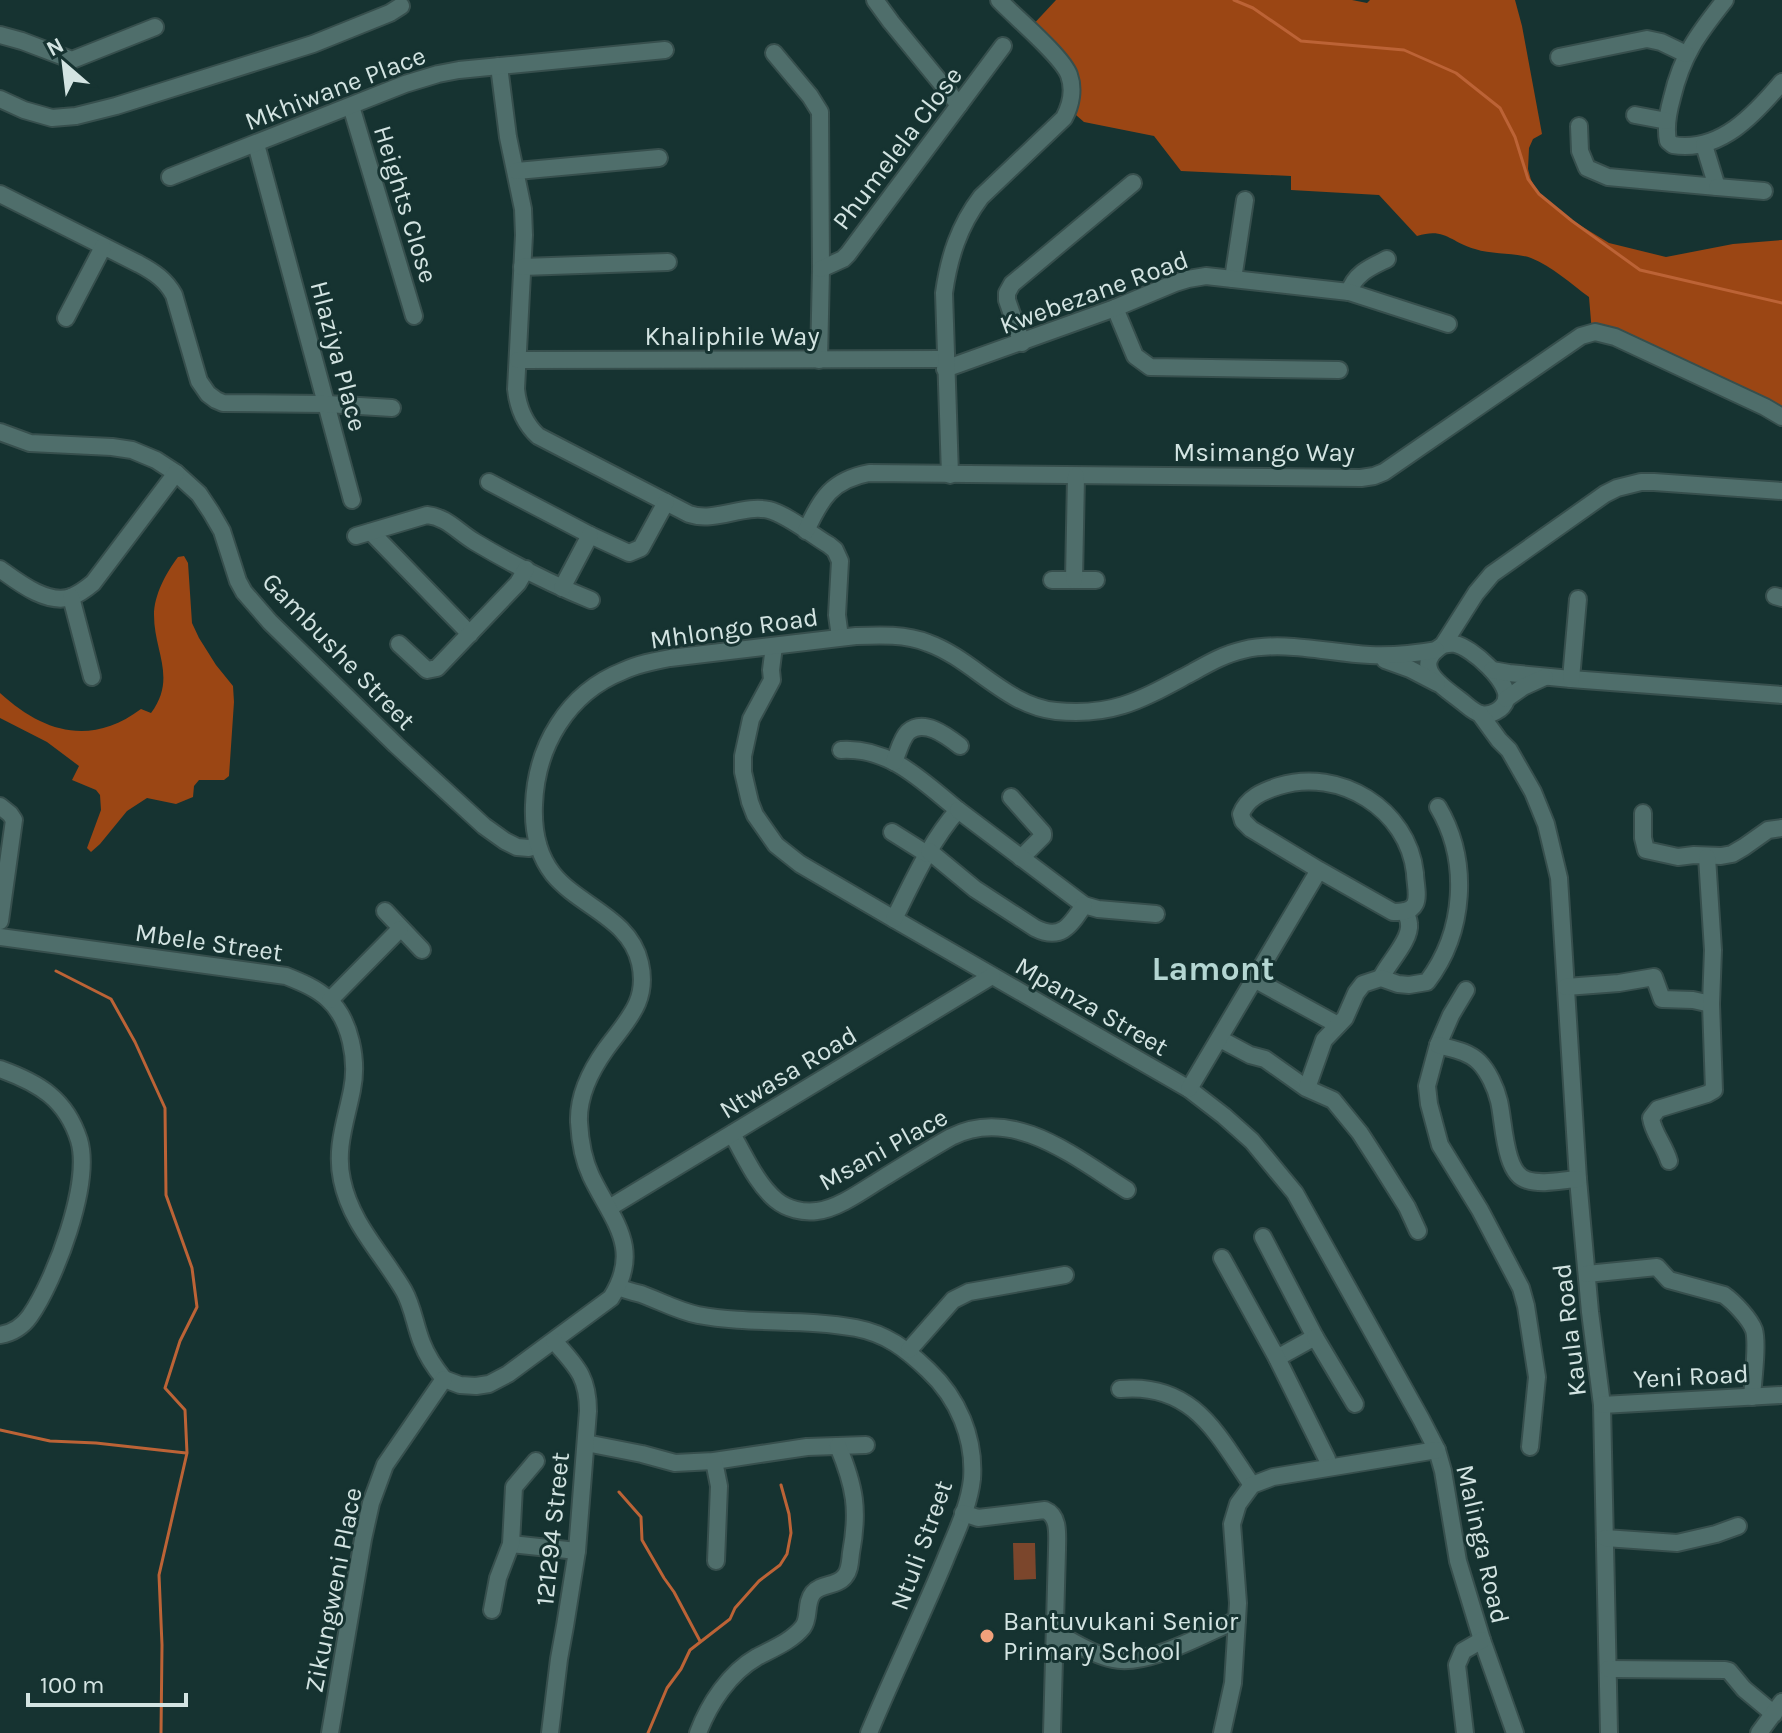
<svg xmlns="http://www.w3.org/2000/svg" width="1782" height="1733" font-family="Karla,sans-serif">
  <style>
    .green { fill: #7b462c }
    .forest { fill: #9b4614 }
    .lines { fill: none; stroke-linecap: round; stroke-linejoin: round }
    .stream { stroke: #bc6336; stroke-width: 3 }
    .minor-casing { stroke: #374f4d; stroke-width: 20 }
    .minor { stroke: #4f6e6b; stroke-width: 16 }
    .poi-dot { fill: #f1a17b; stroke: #163331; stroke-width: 3 }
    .labels { text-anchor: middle; stroke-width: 6; stroke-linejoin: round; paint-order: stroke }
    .street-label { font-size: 26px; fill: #d3e4e2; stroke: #163331 }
    .poi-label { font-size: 26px; fill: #d3e4e2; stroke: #163331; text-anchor: start }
    .district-label { font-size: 34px; font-weight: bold; fill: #b4d6d2; stroke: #163331 }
  </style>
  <rect width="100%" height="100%" fill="#163331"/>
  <polygon class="green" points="1013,1543 1035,1543 1036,1579 1014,1580"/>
  <g class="forest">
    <path d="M 1056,0 L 1352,0 L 1367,3 L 1370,0 L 1515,0 L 1522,26 L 1542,134 L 1533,139 L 1529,148 L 1528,169 L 1531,180 L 1539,194 L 1573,221 L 1609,243 L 1666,257 L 1733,244 L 1782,240 L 1782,417 L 1592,333 L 1589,297 C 1571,284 1552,266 1531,258 C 1513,252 1493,255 1475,249 C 1450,242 1445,227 1417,236 L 1379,195 L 1291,190 L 1291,176 L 1181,171 L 1154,136 L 1084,122 L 1069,109 L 1072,84 L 1029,29 Z"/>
    <path d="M 184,556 L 188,563 L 192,623 L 199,638 L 216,665 L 233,686 L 234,702 L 229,776 L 224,780 L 199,780 L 194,786 L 193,797 L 176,804 L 147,798 L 127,811 L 100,844 L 91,852 L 87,848 L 101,810 L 100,795 L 96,790 L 72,780 L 79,766 L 47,742 L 0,718 L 0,693 C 43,732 90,747 141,709 L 151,713 C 177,678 154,652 154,615 C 154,595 166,573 178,557 Z"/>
  </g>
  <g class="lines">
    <g class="stream">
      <polyline points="1234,0 1253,8 1301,41 1404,50 1456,73 1500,108 1515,137 1528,179 1539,194 1572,221 1640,270 1782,303"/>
      <polyline points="56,971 111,999 135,1042 165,1108 166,1195 192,1268 197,1307 180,1341 165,1388 185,1410 187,1453 159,1575 162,1645 161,1733"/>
      <polyline points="0,1430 50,1441 96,1443 186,1453"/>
      <polyline points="619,1492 641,1517 642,1540 664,1578 674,1592 700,1641"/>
      <polyline points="648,1733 667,1688 681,1669 690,1650 730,1619 735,1608 759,1581 780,1565 787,1554 791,1533 789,1514 781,1485"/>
    </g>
    <defs>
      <g id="minor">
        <polyline points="875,0 891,22 959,105"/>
        <path d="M 1725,0 C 1698,34 1682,55 1672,98 C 1668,112 1665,126 1668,141 L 1673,145 C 1720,153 1755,114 1782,82"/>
        <polyline points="0,35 22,41 72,60 155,27"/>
        <polyline points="774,53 810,96 820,112 821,269 819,360"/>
        <polyline points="1559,57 1647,39 1661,42 1686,54"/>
        <path d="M 499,66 L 508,137 L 523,209 L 524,235 L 516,389 C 518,408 524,423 538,436 L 689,514 C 715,523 743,504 769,510 C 788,515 812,535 829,545 L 835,550 L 840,561 L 837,615 L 840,637"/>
        <polyline points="0,99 24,110 52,118 76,116 116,106 313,44 390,13 401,6"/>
        <polyline points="351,106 414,316"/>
        <polyline points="1635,115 1667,121"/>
        <polyline points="1579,126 1580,151 1587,168 1608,177 1717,187 1704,145"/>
        <polyline points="256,144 352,500"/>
        <polyline points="517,171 659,158"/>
        <polyline points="170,177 405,84 438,74 459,70 665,50"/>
        <polyline points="1717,187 1764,191"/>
        <path d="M 0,194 L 139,264 C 154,272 166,280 174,295 L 199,381 L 208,394 L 216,400 L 223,403 L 327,404 L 392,408"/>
        <polyline points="522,267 668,262"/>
        <polyline points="821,269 843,259 848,254 1003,46"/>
        <polyline points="1233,279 1245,200"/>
        <path d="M 1349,292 C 1355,273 1371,267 1387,259"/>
        <polyline points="1115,308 1135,356 1150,367 1339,370"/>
        <polyline points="66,318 103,247"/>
        <polyline points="1022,343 1007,300 1007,293 1012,284 1133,183"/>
        <polyline points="518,360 945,359"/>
        <polyline points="945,369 1115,308 1175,283 1188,279 1206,276 1349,292 1448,324"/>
        <polyline points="0,432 30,443 112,447 132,450 156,460 176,473 199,494 211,512 222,531 238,581 244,592 270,622 396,745 484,826 505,841 517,847 529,848 538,845"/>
        <path d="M 950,475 L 944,293 C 949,257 959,226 981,197 L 1064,118 C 1071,105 1074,89 1069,75 C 1062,56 1015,17 999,0"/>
        <polyline points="489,482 590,535 629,553 641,548 666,502"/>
        <path d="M 806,531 C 821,498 832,480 869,473 L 1361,478 L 1374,476 L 1384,472 L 1581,336 L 1595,332 L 1615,337 L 1765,407 L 1782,417"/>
        <polyline points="371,532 470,634"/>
        <path d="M 356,536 L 427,515 C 447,517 458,532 475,542 C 512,564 551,584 591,600"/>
        <path d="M 0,569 C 18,582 47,605 71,597 C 79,594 87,588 93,583 L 176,473"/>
        <polyline points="1052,580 1096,580"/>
        <polyline points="1074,580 1076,476"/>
        <polyline points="562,588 590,535"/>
        <polyline points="1775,596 1782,598"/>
        <polyline points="71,597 92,677"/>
        <polyline points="399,644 427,670 437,668 518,583 526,569"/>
        <path d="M 1443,645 C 1447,644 1450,643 1455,644 C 1471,647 1511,682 1506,700 C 1503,710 1490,716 1481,714 C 1473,712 1467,705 1460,700 C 1442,686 1409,666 1443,645 L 1476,593 L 1492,574 L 1605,494 L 1617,488 L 1641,482 L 1654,482 L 1782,491"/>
        <polyline points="774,646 771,670 772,680 751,719 743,756 743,772 750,802 755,815 776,845 800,864 894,919 1189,1089 1224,1116 1252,1141 1295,1193 1421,1419 1437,1450 1443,1471 1458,1561 1482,1640 1515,1733"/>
        <polyline points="1385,660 1410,669 1437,683"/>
        <polyline points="1492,670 1509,673 1571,679 1782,695"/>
        <polyline points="1571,679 1578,599"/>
        <polyline points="1506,699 1523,687 1545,677"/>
        <polyline points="1480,714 1499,740 1509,750 1533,792 1546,824 1559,878 1578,1179 1590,1312 1602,1405 1609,1733"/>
        <path d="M 841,750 C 890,747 922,781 958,810 C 930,842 913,881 894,919"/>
        <path d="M 894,762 C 898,753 901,739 908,732 C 924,718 947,736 960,746"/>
        <polyline points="1011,797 1043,833 1043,836 1021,858"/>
        <polyline points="0,806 10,814 14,820 0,921"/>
        <polyline points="958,810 1084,905 1098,909 1156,914"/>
        <polyline points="1643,813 1643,838 1646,850 1678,857 1694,855 1721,856 1732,854 1744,847 1768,830 1782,828"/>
        <polyline points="892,832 927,854"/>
        <path d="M 929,851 L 975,889 L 1035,928 C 1061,941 1070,926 1084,905"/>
        <polyline points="385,911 422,950"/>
        <path d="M 0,937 L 286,976 C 301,982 316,988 328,999 C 351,1020 358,1061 352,1090 C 346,1121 335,1148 342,1180 C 351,1224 382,1253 404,1291 C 413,1307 415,1326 422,1343 C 427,1356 435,1368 444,1379"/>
        <path d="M 1381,978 C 1388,963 1411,940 1409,924 C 1409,920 1407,916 1405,911"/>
        <polyline points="1254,979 1338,1025"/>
        <polyline points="1566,987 1619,983 1654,977 1662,999 1693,1000 1711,1004"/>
        <polyline points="1466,990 1451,1015 1438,1045 1427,1086 1429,1104 1440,1145 1480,1210 1521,1288 1526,1306 1537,1377 1530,1447"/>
        <polyline points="330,1000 400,929"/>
        <polyline points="1220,1039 1250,1055 1265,1059 1306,1088 1333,1100 1360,1133 1380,1164 1407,1207 1418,1231"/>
        <path d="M 1438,1045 C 1452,1049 1468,1051 1479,1062 C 1488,1071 1496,1088 1499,1101 C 1504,1121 1504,1174 1527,1180 C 1542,1185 1562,1180 1578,1179"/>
        <path d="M 0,1069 C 39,1083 66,1099 79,1140 C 92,1183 55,1280 30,1316 C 23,1326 12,1333 0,1335"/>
        <path d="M 1307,1088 L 1324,1040 L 1345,1018 L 1356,993 L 1363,984 L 1381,978 L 1398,984 L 1409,985 L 1427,982 C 1465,932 1470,861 1438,807"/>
        <path d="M 1189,1089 L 1319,870 L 1393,912 C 1401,912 1411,912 1415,904 C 1419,896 1415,882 1415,873 C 1408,809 1339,767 1279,786 C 1263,791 1247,798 1241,814 L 1243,821 L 1251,829 L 1319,870"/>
        <path d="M 732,1134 C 745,1156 756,1183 776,1200 C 787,1209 803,1213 817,1211 C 838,1209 865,1189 883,1178 C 906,1164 928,1150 951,1137 C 1013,1105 1076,1158 1127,1190"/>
        <path d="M 1669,1161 C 1665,1146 1653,1133 1651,1118 L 1658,1109 L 1707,1094 L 1714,1090 L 1711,1004 L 1713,950 L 1707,857"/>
        <polyline points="609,1208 992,976"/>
        <polyline points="1263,1237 1315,1337 1277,1358"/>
        <polyline points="1222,1258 1277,1358 1327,1459 1328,1467"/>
        <path d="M 1587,1274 L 1657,1267 L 1669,1280 L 1724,1295 C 1734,1302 1750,1319 1754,1330 C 1758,1344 1753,1381 1752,1397"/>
        <path d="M 618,1287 C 625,1290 633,1292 641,1294 C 660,1301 678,1311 698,1315 C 750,1325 804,1318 856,1328 C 887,1334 906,1349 928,1370 C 958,1398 975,1438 972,1479 C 969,1507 955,1535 945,1560 C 921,1618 893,1675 869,1733"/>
        <polyline points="1315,1337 1355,1404"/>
        <polyline points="909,1350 953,1300 969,1292 1065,1275"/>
        <path d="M 444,1379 L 460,1385 L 476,1386 L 489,1384 L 508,1374 L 611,1298 C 643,1248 612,1220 591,1176 C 583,1159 580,1141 579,1122 C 578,1097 591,1070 606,1049 C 626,1021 649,1002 640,963 C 630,918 580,907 553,874 C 538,855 533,829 534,805 C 536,747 567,693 623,671 C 638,664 654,661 670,658 L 856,636 C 880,635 906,634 928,643 C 973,659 1006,706 1056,711 C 1115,717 1144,698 1193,672 C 1209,663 1225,654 1243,650 C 1284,640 1328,653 1370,655 C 1393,656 1414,654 1436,650"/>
        <path d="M 1120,1389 C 1193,1382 1217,1434 1252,1485"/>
        <polyline points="1602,1405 1782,1395"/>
        <polyline points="586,1443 642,1454 675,1463 714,1461 807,1447 866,1445"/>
        <polyline points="714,1461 719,1486 716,1561"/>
        <path d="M 963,1513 L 978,1518 L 1045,1510 C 1060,1516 1057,1536 1057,1550 L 1052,1733"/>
        <polyline points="1605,1538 1677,1543 1716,1534 1738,1526"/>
        <polyline points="511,1544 577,1551"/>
        <polyline points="492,1610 498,1578 511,1544 514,1487 536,1461"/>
        <path d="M 1056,1633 C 1075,1642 1093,1655 1113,1659 C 1148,1667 1205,1633 1237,1620"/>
        <polyline points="1608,1669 1725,1670 1729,1671 1744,1689 1774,1714"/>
        <polyline points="330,1733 363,1539 371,1503 385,1465 444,1379"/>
        <path d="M 550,1733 L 559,1659 L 565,1626 L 577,1551 L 588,1411 C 588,1376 576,1366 554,1341"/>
        <path d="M 698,1733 C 709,1704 729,1673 757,1657 C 772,1649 792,1641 803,1627 C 810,1618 805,1603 813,1593 C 821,1583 837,1587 845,1576 C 850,1570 850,1561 851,1553 C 859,1510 855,1487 838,1446"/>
        <polyline points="1222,1733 1233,1683 1237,1620 1238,1603 1232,1524 1238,1504 1252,1485 1273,1477 1437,1450"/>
        <polyline points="1465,1733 1457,1665 1463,1651 1482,1640"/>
        <polyline points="1759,1733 1782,1702"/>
      </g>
    </defs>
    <use href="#minor" class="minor-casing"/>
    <use href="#minor" class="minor"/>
  </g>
  <circle class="poi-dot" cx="987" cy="1636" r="8"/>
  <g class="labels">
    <g class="street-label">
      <text transform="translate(335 88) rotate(-21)" y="9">Mkhiwane Place</text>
      <text transform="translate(897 148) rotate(-53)" y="9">Phumelela Close</text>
      <text transform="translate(406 204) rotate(73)" y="9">Heights Close</text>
      <text transform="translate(1094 292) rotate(-20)" y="9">Kwebezane Road</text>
      <text x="732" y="345">Khaliphile Way</text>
      <text transform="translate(339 356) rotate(75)" y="9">Hlaziya Place</text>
      <text x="1264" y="461">Msimango Way</text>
      <text transform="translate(734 628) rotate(-8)" y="9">Mhlongo Road</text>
      <text transform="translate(339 651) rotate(46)" y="9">Gambushe Street</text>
      <text transform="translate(209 942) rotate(8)" y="9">Mbele Street</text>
      <text transform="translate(1092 1006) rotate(30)" y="9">Mpanza Street</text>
      <text transform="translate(788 1072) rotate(-31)" y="9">Ntwasa Road</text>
      <text transform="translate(883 1149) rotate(-29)" y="9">Msani Place</text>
      <text transform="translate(1569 1330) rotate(-97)" y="9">Kaula Road</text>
      <text transform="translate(1691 1376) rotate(-3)" y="9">Yeni Road</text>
      <text transform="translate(552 1529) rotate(-84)" y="9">121294 Street</text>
      <text transform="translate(1483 1544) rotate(77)" y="9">Malinga Road</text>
      <text transform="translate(921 1545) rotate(-70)" y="9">Ntuli Street</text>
      <text transform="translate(333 1590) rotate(-79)" y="9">Zikungweni Place</text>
    </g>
    <g class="poi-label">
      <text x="1003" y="1630">Bantuvukani Senior<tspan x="1003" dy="30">Primary School</tspan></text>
    </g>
    <g class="district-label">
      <text x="1213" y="980">Lamont</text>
    </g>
  </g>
  <g transform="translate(64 64) rotate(332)" stroke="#163331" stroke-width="6" paint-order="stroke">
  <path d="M0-6L14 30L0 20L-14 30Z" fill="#d3e4e2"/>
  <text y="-12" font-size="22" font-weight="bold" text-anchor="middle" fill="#d3e4e2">N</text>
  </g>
  <path d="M28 1693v12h158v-12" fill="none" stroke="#d3e4e2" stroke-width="4"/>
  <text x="40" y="1693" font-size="24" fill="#d3e4e2" stroke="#163331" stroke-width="6" paint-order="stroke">100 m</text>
</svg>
